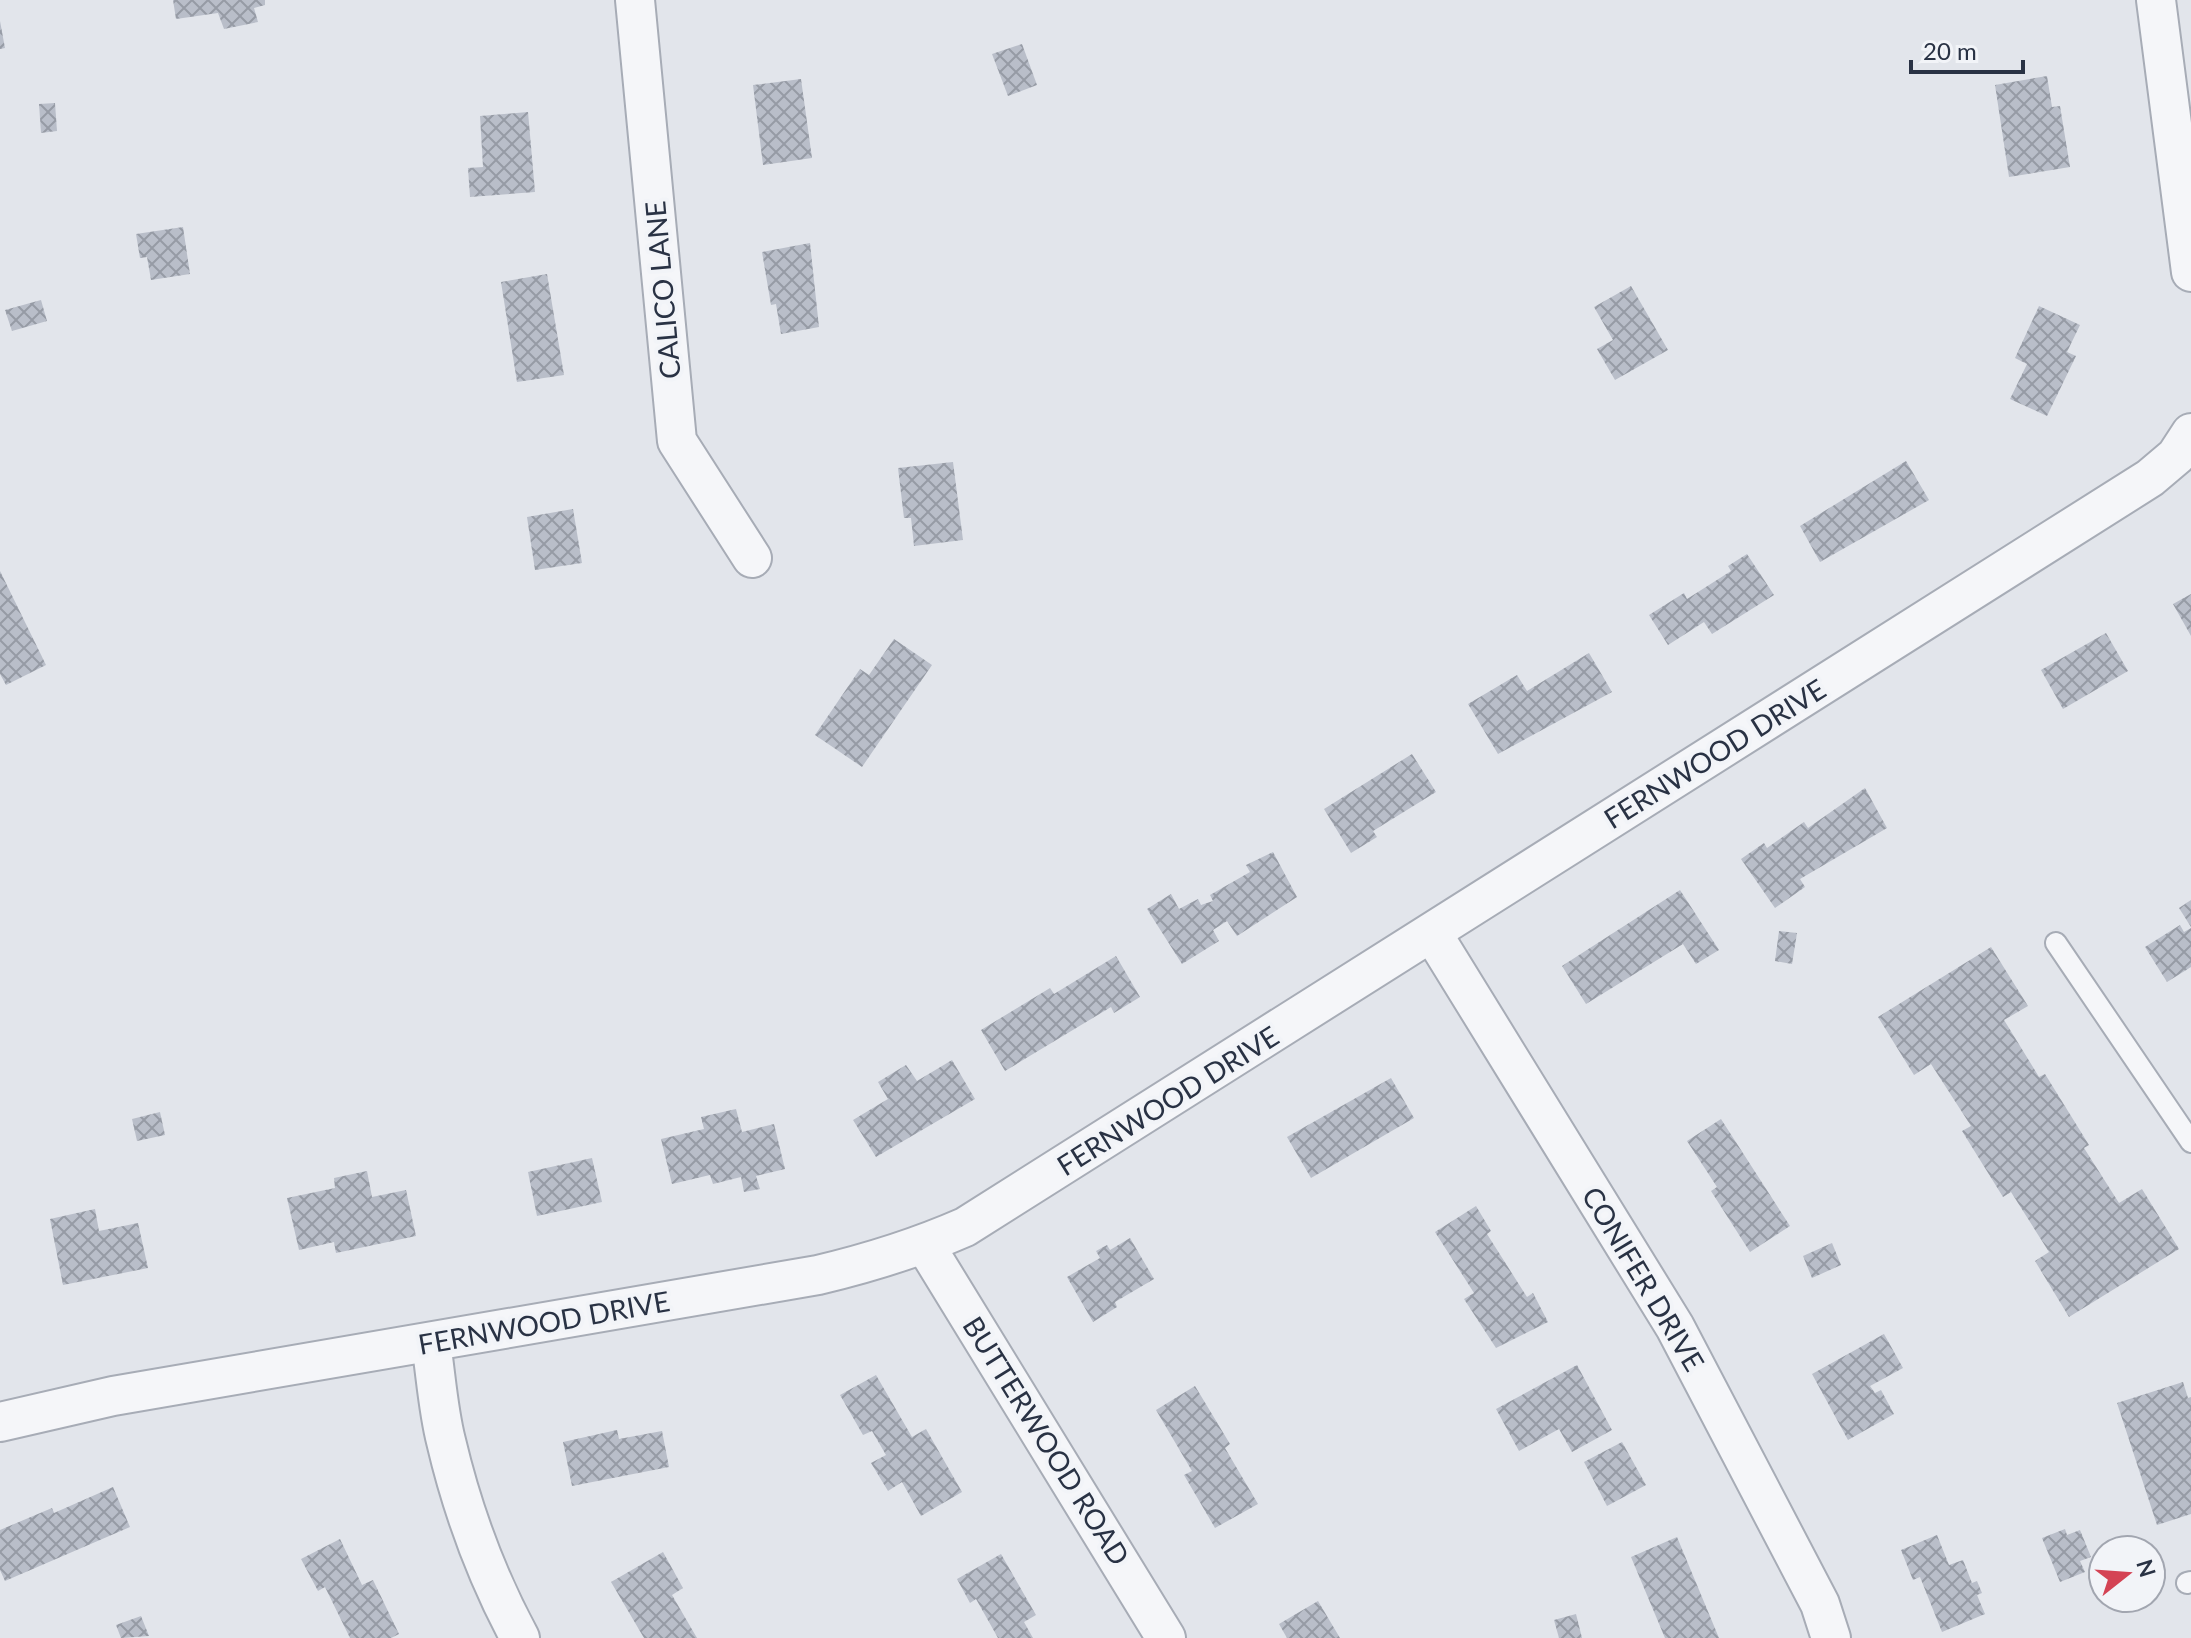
<svg xmlns="http://www.w3.org/2000/svg" width="2191" height="1638" font-family="Lato,sans-serif">
  <style>
    .building { fill: url(#building-cross-hatch) }
    .lines { fill: none; stroke-linecap: round; stroke-linejoin: round }
    .lane-casing { stroke: #a7acb6; stroke-width: 24 }
    .street-casing { stroke: #a7acb6; stroke-width: 42 }
    .lane { stroke: #f5f6f9; stroke-width: 20 }
    .street { stroke: #f5f6f9; stroke-width: 38 }
    .labels { text-anchor: middle; stroke-width: 8; stroke-linejoin: round; paint-order: stroke }
    .street-label { font-size: 28px; fill: #293244; stroke: #f2f4f8 }
  </style>
  <defs>
    <pattern id="building-cross-hatch" width="8" height="8" patternUnits="userSpaceOnUse" patternTransform="scale(2)"><rect width="8" height="8" fill="#b9bec9"/><path d="M0 0l8 8M0 8l8-8" fill="none" stroke="#969ba5"/></pattern>
  </defs>
  <rect width="100%" height="100%" fill="#e2e5eb"/>
  <g class="building">
    <polygon points="173,0 265,0 265,5 254,8 258,22 224,29 218,13 176,19"/>
    <polygon points="0,21 5,48 0,49"/>
    <polygon points="1022,44 1037,85 1008,96 992,54"/>
    <polygon points="2047,76 2052,107 2060,106 2070,167 2009,177 1995,85"/>
    <polygon points="801,79 812,158 763,165 753,85"/>
    <polygon points="55,103 57,131 41,133 39,104"/>
    <polygon points="528,112 535,192 470,197 468,168 483,167 480,116"/>
    <polygon points="183,227 190,274 151,280 147,257 140,258 136,234"/>
    <polygon points="810,243 819,327 781,334 776,304 771,305 762,252"/>
    <polygon points="547,274 564,375 517,382 501,282"/>
    <polygon points="1631,286 1668,350 1615,380 1597,349 1613,340 1594,307"/>
    <polygon points="41,300 47,321 12,331 5,310"/>
    <polygon points="2039,306 2080,325 2067,352 2076,356 2047,416 2010,399 2027,364 2015,358"/>
    <polygon points="1906,461 1929,500 1820,562 1800,526"/>
    <polygon points="953,462 963,540 914,546 911,518 904,518 898,468"/>
    <polygon points="573,509 582,563 535,570 527,517"/>
    <polygon points="1747,554 1774,595 1712,634 1704,622 1668,645 1649,615 1684,593 1687,599 1731,571 1728,566"/>
    <polygon points="0,571 46,665 6,685 0,674"/>
    <polygon points="2191,594 2191,636 2173,604"/>
    <polygon points="2106,633 2128,671 2063,709 2041,670"/>
    <polygon points="894,639 932,665 862,767 815,735 860,669 869,675"/>
    <polygon points="1589,653 1612,692 1498,754 1468,704 1517,675 1527,691"/>
    <polygon points="1412,754 1436,792 1373,831 1377,837 1351,853 1324,809"/>
    <polygon points="1865,788 1887,828 1800,879 1805,887 1775,908 1741,859 1764,843 1767,848 1804,822 1808,828"/>
    <polygon points="1273,852 1297,897 1237,936 1227,921 1213,930 1219,941 1182,964 1147,909 1171,894 1179,909 1198,899 1201,905 1213,901 1210,895 1250,872 1246,865"/>
    <polygon points="1680,890 1719,950 1696,964 1683,944 1586,1004 1562,966"/>
    <polygon points="2191,900 2191,927 2179,908"/>
    <polygon points="2180,925 2184,932 2191,928 2191,967 2167,982 2145,947"/>
    <polygon points="1779,931 1797,933 1792,964 1775,961"/>
    <polygon points="1991,947 2028,1006 2004,1020 2039,1077 2045,1074 2089,1145 2084,1148 2119,1203 2142,1189 2179,1249 2069,1317 2035,1261 2049,1252 2011,1192 2003,1197 1962,1131 1971,1126 1931,1064 1914,1075 1878,1017"/>
    <polygon points="1116,956 1140,997 1114,1013 1111,1007 1005,1071 981,1030 1050,988 1054,994"/>
    <polygon points="952,1060 975,1099 876,1157 853,1120 888,1099 878,1082 906,1065 917,1081"/>
    <polygon points="1391,1078 1414,1118 1311,1178 1287,1137"/>
    <polygon points="736,1109 742,1132 774,1124 785,1169 756,1176 760,1189 744,1192 741,1177 713,1184 710,1175 672,1184 661,1139 704,1129 701,1117"/>
    <polygon points="160,1112 165,1135 137,1141 132,1119"/>
    <polygon points="1721,1119 1790,1226 1750,1252 1711,1191 1717,1187 1687,1141"/>
    <polygon points="592,1158 602,1202 537,1216 528,1172"/>
    <polygon points="367,1171 372,1197 406,1190 416,1236 336,1253 334,1242 299,1250 287,1198 335,1188 334,1178"/>
    <polygon points="1476,1206 1491,1231 1487,1234 1527,1297 1533,1293 1548,1322 1496,1348 1464,1299 1474,1293 1435,1232"/>
    <polygon points="95,1209 99,1231 138,1223 148,1268 63,1285 50,1219"/>
    <polygon points="1130,1238 1154,1279 1115,1302 1117,1307 1093,1322 1067,1277 1100,1258 1096,1251 1107,1245 1110,1250"/>
    <polygon points="1832,1243 1841,1265 1812,1278 1803,1256"/>
    <polygon points="1884,1334 1903,1368 1870,1386 1875,1393 1881,1390 1894,1414 1848,1440 1812,1374"/>
    <polygon points="1577,1365 1612,1430 1572,1452 1559,1429 1519,1451 1496,1409"/>
    <polygon points="876,1375 912,1437 926,1429 962,1492 921,1516 902,1482 888,1491 871,1463 886,1455 872,1431 863,1435 840,1395"/>
    <polygon points="2183,1382 2188,1398 2191,1397 2191,1514 2157,1525 2117,1403"/>
    <polygon points="1195,1386 1230,1444 1225,1448 1258,1504 1215,1528 1184,1475 1192,1471 1156,1410"/>
    <polygon points="617,1430 619,1439 662,1431 669,1467 572,1486 563,1442"/>
    <polygon points="1622,1442 1646,1485 1607,1506 1584,1462"/>
    <polygon points="113,1487 130,1527 5,1581 0,1570 0,1530 52,1508 54,1513"/>
    <polygon points="2065,1529 2067,1535 2080,1530 2091,1557 2080,1561 2085,1572 2060,1582 2042,1538"/>
    <polygon points="1937,1535 1949,1565 1963,1560 1972,1583 1977,1581 1982,1593 1977,1595 1985,1614 1942,1632 1920,1577 1913,1580 1901,1550"/>
    <polygon points="1677,1537 1719,1638 1665,1638 1631,1557"/>
    <polygon points="340,1539 362,1585 373,1580 399,1634 391,1638 350,1638 325,1587 318,1591 301,1559"/>
    <polygon points="663,1552 683,1588 672,1595 697,1638 644,1638 611,1582"/>
    <polygon points="1001,1554 1036,1615 1024,1622 1033,1638 998,1638 976,1599 970,1603 957,1579"/>
    <polygon points="1318,1601 1340,1638 1287,1638 1279,1624"/>
    <polygon points="1576,1614 1582,1638 1559,1638 1554,1620"/>
    <polygon points="141,1616 149,1636 121,1638 116,1625"/>
  </g>
  <g class="lines">
    <defs>
      <g id="lane">
        <polyline points="2056,943 2191,1142"/>
        <polyline points="2187,1583 2191,1582"/>
      </g>
      <g id="street">
        <polyline points="635,0 677,441 752,558"/>
        <polyline points="2156,0 2191,272"/>
        <polyline points="1432,933 1675,1327 1820,1604 1831,1638"/>
        <polyline points="925,1245 1166,1638"/>
        <path d="M 431,1343 C 436,1376 438,1410 446,1441 C 462,1509 487,1577 520,1638"/>
        <path d="M 0,1422 L 113,1396 L 818,1275 C 869,1263 917,1248 965,1227 L 2150,478 L 2176,456 L 2191,433"/>
      </g>
    </defs>
    <use href="#lane" class="lane-casing"/>
    <use href="#street" class="street-casing"/>
    <use href="#lane" class="lane"/>
    <use href="#street" class="street"/>
  </g>
  <g class="labels">
    <g class="street-label">
      <text transform="translate(663 290) rotate(-95)" y="10">CALICO LANE</text>
      <text transform="translate(1715 754) rotate(-32)" y="10">FERNWOOD DRIVE</text>
      <text transform="translate(1168 1101) rotate(-32)" y="10">FERNWOOD DRIVE</text>
      <text transform="translate(1643 1279) rotate(59)" y="10">CONIFER DRIVE</text>
      <text transform="translate(544 1323) rotate(-10)" y="10">FERNWOOD DRIVE</text>
      <text transform="translate(1046 1441) rotate(58)" y="10">BUTTERWOOD ROAD</text>
    </g>
  </g>
  <g transform="translate(2127 1574) rotate(73)"><circle r="38" fill="#f2f4f8" stroke="#a2a6b0" stroke-width="2"/>
  <path d="M0-6L14 30L0 20L-14 30Z" fill="#d44354"/>
  <text y="-12" font-size="22" font-weight="bold" text-anchor="middle" fill="#293244">N</text>
  </g>
  <path d="M1911 60v12h112v-12" fill="none" stroke="#293244" stroke-width="4"/>
  <text x="1923" y="60" font-size="24" fill="#293244" stroke="#f2f4f8" stroke-width="6" paint-order="stroke">20 m</text>
</svg>
